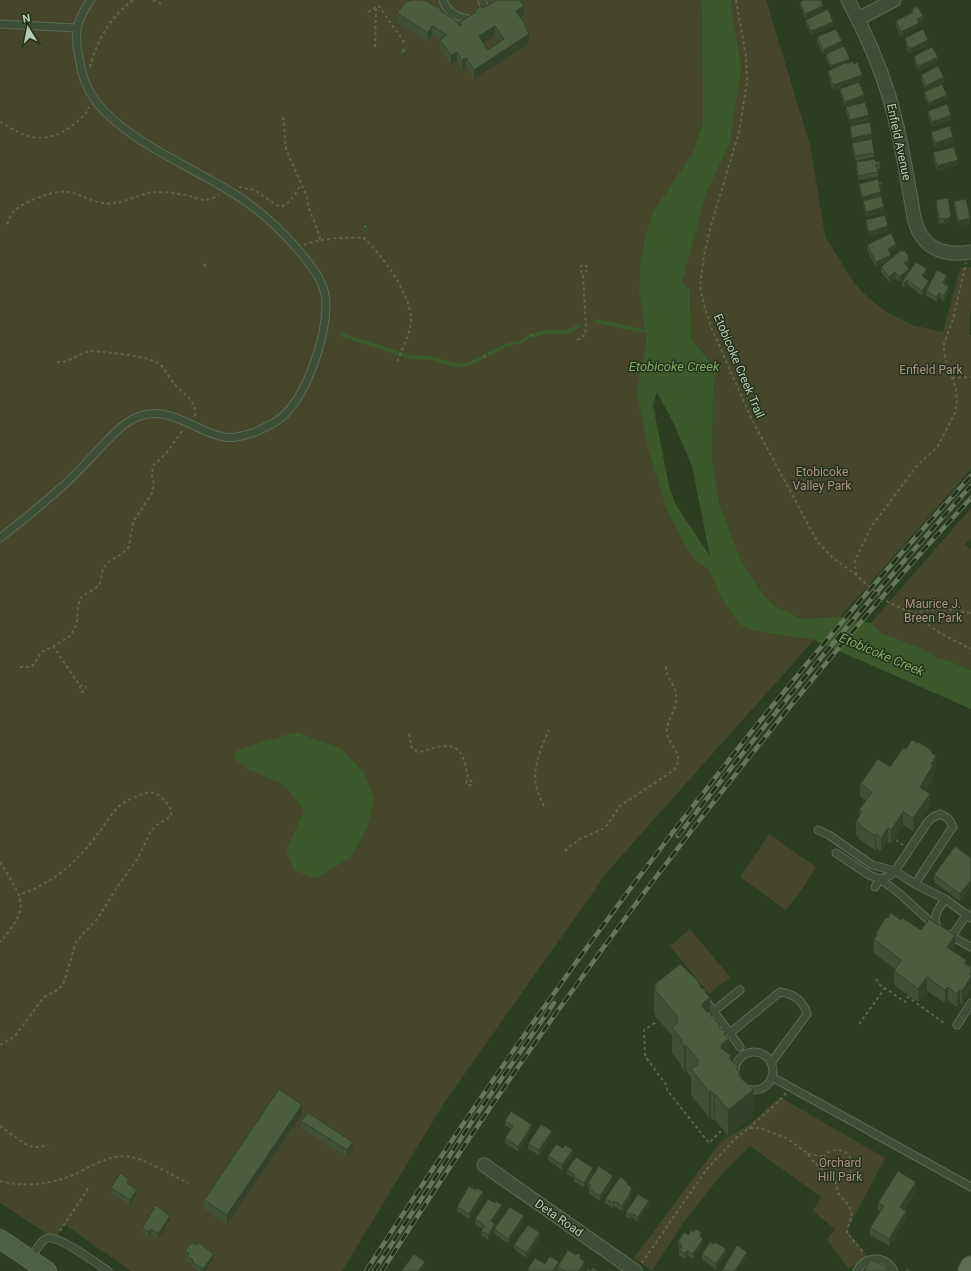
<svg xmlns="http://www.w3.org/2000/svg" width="971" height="1271" font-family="Roboto,sans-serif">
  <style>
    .green { fill: #46462c }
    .water { fill: #3b592b; fill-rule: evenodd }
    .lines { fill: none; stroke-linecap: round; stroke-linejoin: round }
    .stream { stroke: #3b592b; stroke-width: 3.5 }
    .lane-casing { stroke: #5c6b54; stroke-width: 9 }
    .street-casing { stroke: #5c6b54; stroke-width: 15 }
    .secondary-casing { stroke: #5c6b54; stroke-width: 20 }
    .primary-casing { stroke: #4b5942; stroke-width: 23 }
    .path { stroke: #5f654b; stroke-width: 2; stroke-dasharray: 3 3; stroke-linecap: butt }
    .lane { stroke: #3f4e36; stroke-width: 7 }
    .street { stroke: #3f4e36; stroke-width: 13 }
    .secondary { stroke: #4d6144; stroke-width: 18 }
    .primary { stroke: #5d6e54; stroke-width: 21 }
    .rail-casing { stroke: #64775a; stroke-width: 4.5 }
    .rail { stroke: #24321b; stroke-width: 3; stroke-dasharray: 9; stroke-linecap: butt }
    .wall { fill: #405035; fill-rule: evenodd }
    .shaded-wall { fill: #34412b }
    .building { fill: #4a5d3e; stroke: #34412b; fill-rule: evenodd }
    .labels { text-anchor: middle; stroke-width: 3; stroke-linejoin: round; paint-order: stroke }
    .street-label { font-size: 12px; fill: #b9c9b2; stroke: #24321b }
    .park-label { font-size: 12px; fill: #af9185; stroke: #24321b }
    .water-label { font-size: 13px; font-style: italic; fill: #81aa69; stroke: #24321b }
  </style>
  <rect width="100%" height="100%" fill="#2c3e22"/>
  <g class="green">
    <polygon points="0,0 702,0 703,122 693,152 652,213 646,232 640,263 639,292 646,338 644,356 649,452 665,506 683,542 694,559 709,570 720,596 788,636 814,640 608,871 444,1103 342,1271 131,1271 64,1224 55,1239 0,1203"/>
    <polygon points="731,0 766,0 810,145 825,236 852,280 862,292 883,310 912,325 943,332 960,268 971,267 971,307 969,335 971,335 971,469 840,617 799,618 775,606 759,589 741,560 720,506 712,462 713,389 716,374 710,360 691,339 690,289 681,282 685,276 685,267 706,194 730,143"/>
    <polygon points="971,508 971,538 964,545 971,549 971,670 949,661 935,657 922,648 883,634 871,623"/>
    <polygon points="769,834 816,867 802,889 786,910 740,877"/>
    <polygon points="690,929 730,977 709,994 670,946"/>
    <polygon points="780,1097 885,1158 847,1230 874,1264 869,1259 848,1268 827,1239 835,1229 813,1211 821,1197 750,1146 721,1175 684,1222 652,1271 634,1258 721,1141 750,1124"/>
  </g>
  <g class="water">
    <path d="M 702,0 L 731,0 L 731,8 L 741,68 L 730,143 L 706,194 L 686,267 L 685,276 L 681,282 L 690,289 L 691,339 L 710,361 L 716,374 L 713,389 L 712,462 L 720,506 L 741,560 L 759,589 L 775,606 L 799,618 L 840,617 L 871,623 L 883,634 L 922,648 L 935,657 L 949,661 L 971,670 L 971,709 L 814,640 L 755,631 L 739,624 L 720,596 L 709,570 L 694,559 L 683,542 L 665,506 L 649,452 L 636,392 L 644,356 L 646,338 L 639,292 L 640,263 L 646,232 L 652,213 L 693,152 L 703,122 ZM 657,392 L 674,424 L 692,466 L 710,556 L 676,505 L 669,486 L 653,405 Z"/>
    <polygon points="295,732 340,748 363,772 375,799 366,830 350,858 315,879 294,870 286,851 304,810 284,785 248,769 234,759 237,750"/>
  </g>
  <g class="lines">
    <g class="stream">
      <polyline points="596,321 648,332"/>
      <polyline points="342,335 410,357 433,358 453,365 467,365 507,345 523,341 529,336 546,332 568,332 578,326"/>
    </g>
    <defs>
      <g id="lane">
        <path d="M 443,0 C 447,14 460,18 473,20 L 483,13 L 484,7 L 482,0"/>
        <polyline points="0,24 76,28"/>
        <path d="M 0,538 C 22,521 44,503 65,484 C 77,473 88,461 99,449 C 112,436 123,422 140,416 C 170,405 196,432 224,437 C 235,439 246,435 255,432 C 264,428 274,424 282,417 C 307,395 325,340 326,307 C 327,285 314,269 300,252 C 284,233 265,215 245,201 C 200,169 132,146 97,103 C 87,90 81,74 79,58 C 74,34 76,20 91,0"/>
        <polyline points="818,830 829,835 872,865 895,871 915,884 945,899 971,918"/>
        <path d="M 836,853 L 869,875 L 880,879 L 889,876 L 895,871 L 927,823 L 933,817 L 940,814 C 947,817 950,819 953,827 L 950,831 L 915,884"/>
        <polyline points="875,887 880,879 899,893 935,926"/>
        <path d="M 937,927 C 932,916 939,908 945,899"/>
        <polyline points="947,934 971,947"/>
        <polyline points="952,936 967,914"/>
        <polyline points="705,1000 730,1033"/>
        <polyline points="714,1011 740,990"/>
        <polyline points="957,1025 971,1003"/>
        <path d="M 740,1047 L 730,1033 L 780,992 C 794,994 803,1000 807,1014 L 771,1063"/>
        <circle cx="754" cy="1071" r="19"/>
        <polyline points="772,1077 971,1187"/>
        <path d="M 30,1259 C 35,1253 40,1240 48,1238 C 60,1236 96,1263 108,1271"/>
        <path d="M 857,1271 C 866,1255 885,1255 894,1271"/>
      </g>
      <g id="street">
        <path d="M 848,0 C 864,30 878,61 888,93 C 901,135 907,179 915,222 C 917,228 919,234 924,239 C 934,253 955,255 971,252"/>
        <polyline points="858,19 894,0"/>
        <polyline points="484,1165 635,1271"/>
      </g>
      <polyline id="secondary" points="0,1239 47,1271"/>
      <polyline id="primary" points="969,1271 971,1267"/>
    </defs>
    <use href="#lane" class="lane-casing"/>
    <use href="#street" class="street-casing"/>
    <use href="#secondary" class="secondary-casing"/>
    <use href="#primary" class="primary-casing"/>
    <g class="path">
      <polyline points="153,0 164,5"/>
      <polyline points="736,0 746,56 747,82 739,132 710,229 704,255 700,287 705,308 712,329 751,418 817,541 832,557 856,575 888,602 914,614 940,633 971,649"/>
      <path d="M 368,12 L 379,6 C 387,19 397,31 406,45"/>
      <polyline points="375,47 376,8"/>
      <path d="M 90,67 C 97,40 110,17 133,0"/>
      <polyline points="283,117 286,149 307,197 310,212 315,223 321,241"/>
      <path d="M 0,122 C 8,126 16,132 25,135 C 41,141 60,136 73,125 C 79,120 86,116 89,107"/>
      <path d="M 239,187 L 254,190 L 280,207 C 291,204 295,193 301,185"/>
      <path d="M 7,224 C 9,221 9,218 11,215 C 18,203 55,189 69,192 C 81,194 91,202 103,203 C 124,206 139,192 157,192 C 168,192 179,194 190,196 C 195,198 200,200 205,200 C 209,200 215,197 219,195"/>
      <path d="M 304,245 C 320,238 347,237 364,238 C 382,255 411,294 411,320 C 411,334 401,349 397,363"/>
      <polyline points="204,264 207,269"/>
      <polyline points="531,334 533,337"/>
      <polyline points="577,340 585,335 586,328 583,276 580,268 582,265 585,265 588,268 583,276"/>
      <polyline points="484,355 486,359"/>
      <path d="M 57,362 C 69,363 79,353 91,351 C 105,352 148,356 158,363 C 166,369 170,380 177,387 C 187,396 197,403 195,417"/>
      <polyline points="952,378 971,377"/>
      <polyline points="856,575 855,561 871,527 916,467 938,446 955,413 957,403 956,389 946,361 944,352 944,344 953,319 966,263"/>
      <path d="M 914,614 C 933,606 952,610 971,613"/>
      <polyline points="53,646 80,686 80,690 82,692 84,691 86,687 84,685 80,686"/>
      <polyline points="20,667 31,667 35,663 41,652 56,645 70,636 74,630 77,623 78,606 80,599 84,595 96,588 100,583 102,572 107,563 123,553 129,547 133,522 152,493 154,484 152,476 153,466 167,452 183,430"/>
      <path d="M 409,734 L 412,749 L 420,752 C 453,742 462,741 468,778 L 472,782 L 471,785 L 468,785 L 466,783 L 468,778"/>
      <path d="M 544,806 C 541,799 537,792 536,785 C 532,770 542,744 549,730"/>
      <polyline points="896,840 903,845"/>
      <path d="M 565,851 L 569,847 L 580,839 L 605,828 L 620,806 L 674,770 C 686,754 669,747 667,733 C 665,721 678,711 676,694 C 675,684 665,677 666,666"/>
      <path d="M 0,862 C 23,900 32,905 0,942"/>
      <polyline points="876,979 879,984 905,1002 908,997 944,1023"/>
      <polyline points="655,1023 644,1030 645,1056 667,1086 667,1090 709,1143 721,1131"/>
      <polyline points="859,1024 885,988"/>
      <path d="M 0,1045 L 15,1036 L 44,997 L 57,990 L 63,985 L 76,942 L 81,936 L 98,918 L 118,886 L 138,858 L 151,831 L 157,825 L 171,816 C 172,808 167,803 162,798 C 160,796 157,794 155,793 C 146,790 124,801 118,807 C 110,815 104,827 96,836 C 88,847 79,857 69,866 C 54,879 38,888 19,895"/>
      <polyline points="0,1126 28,1146 38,1147 48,1145"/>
      <path d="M 749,1128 C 761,1116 776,1106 786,1093"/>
      <circle cx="837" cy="1165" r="15"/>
      <polyline points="808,1154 820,1156 825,1155"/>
      <path d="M 0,1181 C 26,1188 53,1184 78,1173 C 92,1165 107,1157 123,1156 C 141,1156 172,1175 188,1183"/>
      <path d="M 836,1181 C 835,1198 848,1199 851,1211 C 853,1219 847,1226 847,1233 L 864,1253"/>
      <polyline points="60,1231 89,1187"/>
      <polyline points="642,1263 706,1170 736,1138 749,1128 760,1128 786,1138 807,1153 813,1161 822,1169"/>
    </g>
    <use href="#lane" class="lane"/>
    <use href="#street" class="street"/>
    <use href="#secondary" class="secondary"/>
    <use href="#primary" class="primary"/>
    <defs>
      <g id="rail">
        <path d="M 678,836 C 771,715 869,598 971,486"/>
        <path d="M 366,1271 C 546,991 745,721 971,476"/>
        <polyline points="374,1271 473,1120 554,1003"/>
        <path d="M 382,1271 C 512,1068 653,872 807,686 C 860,622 914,559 971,498"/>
      </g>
    </defs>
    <use href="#rail" class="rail-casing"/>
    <use href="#rail" class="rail"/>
  </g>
  <g class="wall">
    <path d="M 491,0 L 520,0 L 524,15 L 521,17 L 526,30 L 529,43 L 474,79 L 466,67 L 462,70 L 457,61 L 451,64 L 440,49 L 440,40 L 432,35 L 428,42 L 397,23 L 397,13 L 441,11 L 460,26 L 460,22 L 475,13 L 475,10 L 483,8 L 493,3 ZM 495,35 L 500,42 L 488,50 L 483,43 Z"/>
    <polygon points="800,2 823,11 805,18 800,6"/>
    <polygon points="912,10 923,21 919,23 919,27 901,37 896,26 896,21 912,13"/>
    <polygon points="806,20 833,26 811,35 806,24"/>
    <polygon points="817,37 842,46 823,54 817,42"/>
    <polygon points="905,38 928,45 910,54 909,51 908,52 906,48"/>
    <polygon points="400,50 407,53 403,56 400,53"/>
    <polygon points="826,54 850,63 854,64 862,79 833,90 828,76 828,71 831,70 826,58"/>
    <polygon points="914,56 938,62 919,71 918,69 917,69 914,60"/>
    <polygon points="921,75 944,82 926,90 921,80"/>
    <polygon points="840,89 864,100 845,106 840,93"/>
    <polygon points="924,92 947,99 929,107 924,96"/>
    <polygon points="846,107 869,120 850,125 846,111"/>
    <polygon points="928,111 951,119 932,127 928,116"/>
    <polygon points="850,126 872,138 852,142 850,131"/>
    <polygon points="931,132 953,142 935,148 931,137"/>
    <polygon points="852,143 874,153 874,157 855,161 852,147"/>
    <polygon points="933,152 958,165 937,171 933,157"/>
    <polygon points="856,162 876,162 880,164 880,169 877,169 878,177 858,180 856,167"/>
    <polygon points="879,182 882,188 880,189 884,212 866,217 863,205 863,201 862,202 859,188 859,184"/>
    <polygon points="936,200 951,222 944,224 944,223 939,224 936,205"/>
    <polygon points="954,201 970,223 958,226 954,206"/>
    <polygon points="866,220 888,231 869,236 866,225"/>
    <polygon points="363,224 368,225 367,232 363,231"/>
    <polygon points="867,245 896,249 890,252 891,259 902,252 909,256 909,264 907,266 909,272 927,274 924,277 929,285 947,279 945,284 949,291 944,301 939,298 937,302 926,296 926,291 928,286 922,296 907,284 904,288 902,286 902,282 907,275 899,282 895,277 889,282 881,272 881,267 889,260 876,267 867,250"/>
    <polygon points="906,749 932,753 936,769 933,775 933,779 926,791 930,807 913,831 903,825 891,843 888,842 881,851 876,848 875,850 859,839 859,837 856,835 856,821 859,818 859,810 866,801 860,797 860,784 890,767"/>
    <polygon points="971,858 971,886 960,901 934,882 934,875"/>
    <polygon points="888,918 901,920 921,930 955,948 953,951 966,960 962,1004 960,1003 957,1007 948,1001 945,1003 927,991 918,1002 894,985 894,971 895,969 874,953 874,939 876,936 876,933"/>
    <polygon points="654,985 702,989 706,993 710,1012 712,1018 726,1036 729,1055 731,1060 738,1070 753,1116 728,1136 715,1120 714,1121 711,1117 709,1118 691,1095 691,1077 686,1071 684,1072 681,1067 681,1065 672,1053 672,1035 655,1016 655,1012 654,1011"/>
    <polygon points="302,1114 227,1224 204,1209 204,1200"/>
    <polygon points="301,1121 353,1149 347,1157 301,1128"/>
    <polygon points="505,1121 532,1129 518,1151 505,1143 505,1138 511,1129 505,1125"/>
    <polygon points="552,1135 539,1155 528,1149 528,1144"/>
    <polygon points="563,1148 573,1155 562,1170 548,1160 548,1156"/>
    <polygon points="567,1170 593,1173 584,1187 574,1182 574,1178 567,1174"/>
    <polygon points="613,1180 600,1201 589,1193 589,1189 588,1188 588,1183"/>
    <polygon points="129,1184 137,1194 130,1205 111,1193 111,1188"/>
    <polygon points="628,1185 632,1193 630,1196 630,1199 622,1211 614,1206 613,1208 605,1203 605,1199"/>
    <polygon points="916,1189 904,1209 906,1218 889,1246 870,1235 870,1228 881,1211 878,1210 878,1203"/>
    <polygon points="476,1190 483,1197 469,1219 457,1211 457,1207"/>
    <polygon points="649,1206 638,1222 631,1217 630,1219 626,1217 626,1212"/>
    <polygon points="502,1209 493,1222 495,1228 524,1221 508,1243 494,1234 494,1230 488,1240 481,1235 481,1231 483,1229 475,1224 475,1219"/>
    <polygon points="170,1220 158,1239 151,1234 149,1237 142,1232 142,1228"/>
    <polygon points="688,1235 702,1237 703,1243 693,1259 687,1255 685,1259 679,1255 679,1250 680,1248 678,1246 678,1241"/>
    <polygon points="540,1238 526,1258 514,1249 514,1245"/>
    <polygon points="196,1245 214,1258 205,1271 199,1271 192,1266 192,1264 187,1260 187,1258 185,1256 185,1251"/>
    <polygon points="726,1253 716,1269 702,1259 702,1254"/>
    <polygon points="580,1258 585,1266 582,1271 558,1271 558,1268 556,1271 527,1271 527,1270 545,1264 559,1265"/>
  </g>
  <g class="shaded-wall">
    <polygon points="524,6 524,15 516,20 516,11"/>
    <polygon points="823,6 823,11 805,18 805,14"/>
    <polygon points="923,16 923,21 919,23 919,27 901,37 901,32 917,19"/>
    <polygon points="833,22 833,26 811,35 811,31"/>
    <polygon points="432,26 432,35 428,42 428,33"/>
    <polygon points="495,26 495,35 479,46 479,36"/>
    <polygon points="529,34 529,43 474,79 474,70"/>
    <polygon points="928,40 928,45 910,54 910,49"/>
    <polygon points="842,41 842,46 823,54 823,50"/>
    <polygon points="908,47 909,47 909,51 908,52"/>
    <polygon points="407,51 407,53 403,56 403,54"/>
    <polygon points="457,52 457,61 451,64 451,55"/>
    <polygon points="938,57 938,62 919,71 919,66"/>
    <polygon points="466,58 466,67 462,70 462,60"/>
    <polygon points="850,59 850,64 831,71 831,66"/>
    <polygon points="918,64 918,69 917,69 917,65"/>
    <polygon points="862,75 862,79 833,90 833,85"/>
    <polygon points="944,77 944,82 926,90 926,86"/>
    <polygon points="864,95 864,100 845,106 845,102"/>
    <polygon points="947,95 947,99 929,107 929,103"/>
    <polygon points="869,115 869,120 850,125 850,120"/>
    <polygon points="951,115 951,119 932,127 932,122"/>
    <polygon points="872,134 872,138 852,142 852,138"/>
    <polygon points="953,137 953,142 935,148 935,143"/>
    <polygon points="958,160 958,165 937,171 937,166"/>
    <polygon points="879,184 882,184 882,188 879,189"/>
    <polygon points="881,192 881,197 862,202 862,197"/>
    <polygon points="884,207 884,212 866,217 866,212"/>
    <polygon points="951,217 951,222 944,224 944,220"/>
    <polygon points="970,218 970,223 958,226 958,221"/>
    <polygon points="888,226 888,231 869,236 869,232"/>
    <polygon points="896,244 896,249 888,253 888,249"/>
    <polygon points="891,255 891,259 876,267 876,262"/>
    <polygon points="909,256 909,264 904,268 904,263"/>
    <polygon points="909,269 909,273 899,282 899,277"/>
    <polygon points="927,269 927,274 922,280 922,276"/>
    <polygon points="895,272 895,277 889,282 889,277"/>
    <polygon points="947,275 947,279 943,288 943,283"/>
    <polygon points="907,280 907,284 904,288 904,283"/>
    <polygon points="929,281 929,286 922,296 922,291"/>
    <polygon points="949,286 949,291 944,301 944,296"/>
    <polygon points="939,293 939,298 937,302 937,297"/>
    <polygon points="932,751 932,762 936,756 936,769 933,775 933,779 920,801 920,787"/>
    <polygon points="930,794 930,807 913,831 913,818"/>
    <polygon points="903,812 903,825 891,843 891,830"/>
    <polygon points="888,828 888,842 881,851 881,838"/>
    <polygon points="876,834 876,848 875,850 875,836"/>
    <polygon points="971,880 971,886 960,901 960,894"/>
    <polygon points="955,935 955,948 947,960 947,947"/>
    <polygon points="971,973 971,990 962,1004 962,991"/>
    <polygon points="927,977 927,991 918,1002 918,989"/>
    <polygon points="948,987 948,1001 945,1003 945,990"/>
    <polygon points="960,989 960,1003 957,1007 957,994"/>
    <polygon points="706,991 706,1000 710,997 710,1023 702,1006 705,992"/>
    <polygon points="726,1032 726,1041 729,1039 729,1065 721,1048 724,1034"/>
    <polygon points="686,1045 686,1071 684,1072 684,1046"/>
    <polygon points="753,1090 753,1116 728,1136 728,1110"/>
    <polygon points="711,1091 711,1117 709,1118 709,1092"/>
    <polygon points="715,1094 715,1120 714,1121 714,1095"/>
    <polygon points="302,1105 302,1114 227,1224 227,1215"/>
    <polygon points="532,1125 532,1129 518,1151 518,1147"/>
    <polygon points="552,1131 552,1135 539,1155 539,1150"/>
    <polygon points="353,1142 353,1149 347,1157 347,1150"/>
    <polygon points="573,1150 573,1155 562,1170 562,1165"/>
    <polygon points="593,1168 593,1173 584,1187 584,1183"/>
    <polygon points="613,1176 613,1180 600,1201 600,1196"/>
    <polygon points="916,1182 916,1189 900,1214 900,1207"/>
    <polygon points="632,1188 632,1193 630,1196 630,1199 622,1211 622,1206"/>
    <polygon points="137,1190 137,1194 130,1205 130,1200"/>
    <polygon points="483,1192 483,1197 469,1219 469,1214"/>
    <polygon points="614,1201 614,1206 613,1208 613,1203"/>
    <polygon points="649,1201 649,1206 638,1222 638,1217"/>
    <polygon points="502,1205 502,1209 491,1226 491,1221"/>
    <polygon points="906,1211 906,1218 889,1246 889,1239"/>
    <polygon points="631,1213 631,1217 630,1219 630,1215"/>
    <polygon points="170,1216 170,1220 158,1239 158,1234"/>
    <polygon points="524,1216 524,1221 508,1243 508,1239"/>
    <polygon points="495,1224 495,1229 488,1240 488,1235"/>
    <polygon points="151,1229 151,1234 149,1237 149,1232"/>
    <polygon points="540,1233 540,1238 526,1258 526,1253"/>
    <polygon points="703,1239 703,1243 693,1259 693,1254"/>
    <polygon points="726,1249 726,1253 716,1269 716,1264"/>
    <polygon points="687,1251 687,1255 685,1259 685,1254"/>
    <polygon points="747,1252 747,1256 738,1271 735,1271"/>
    <polygon points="214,1254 214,1258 205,1271 203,1271 203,1269"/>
    <polygon points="425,1262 425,1266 421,1271 418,1271"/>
    <polygon points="559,1262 559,1266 558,1266 558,1268 556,1271 552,1271"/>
    <polygon points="585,1262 585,1266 582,1271 579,1271"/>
  </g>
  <g class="building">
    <path d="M 407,0 L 411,1 L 411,0 L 424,0 L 441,9 L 441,11 L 454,19 L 460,26 L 462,25 L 460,22 L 476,12 L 475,10 L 481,6 L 483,8 L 497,0 L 520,0 L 524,6 L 516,11 L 526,26 L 525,27 L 529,34 L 474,70 L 466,58 L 462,60 L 457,52 L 451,55 L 440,40 L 447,35 L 432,26 L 428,33 L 397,13 ZM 495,26 L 504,39 L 488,50 L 479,36 Z"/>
    <polygon points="804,0 821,0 823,6 805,14 800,2"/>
    <polygon points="917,6 923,16 917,19 919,23 901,32 896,21 913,12 912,10"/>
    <polygon points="828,9 833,22 811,31 806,20"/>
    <polygon points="836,29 842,41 823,50 817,37"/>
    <polygon points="923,29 928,40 910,49 909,47 908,47 906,44 907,43 905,38"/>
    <polygon points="844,46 850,59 831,66 826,54"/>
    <polygon points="404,47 407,51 403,54 400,50"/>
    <polygon points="932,47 938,57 919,66 918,64 917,65 914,56"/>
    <polygon points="853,61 854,64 858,62 862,75 833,85 828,71 847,62 847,64"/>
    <polygon points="938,66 944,77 926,86 921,75"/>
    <polygon points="859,82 864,95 845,102 840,89"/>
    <polygon points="942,84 947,95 929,103 924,92"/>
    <polygon points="865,102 869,115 850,120 846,107"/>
    <polygon points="947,104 951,115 932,122 928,111"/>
    <polygon points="870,122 872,134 852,138 850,126"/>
    <polygon points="950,126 953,137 935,143 931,132"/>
    <polygon points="872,139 874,153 855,156 852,143"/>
    <polygon points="954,147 958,160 937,166 933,152"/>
    <polygon points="875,159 876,162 879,161 880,164 876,165 878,172 858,176 856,162"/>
    <polygon points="878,179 879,182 882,182 882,184 879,184 881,192 862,197 859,184"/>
    <polygon points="881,196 884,207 866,212 863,201"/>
    <polygon points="948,198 951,217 944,220 944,218 939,219 936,200"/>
    <polygon points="966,199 970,218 958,221 954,201"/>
    <polygon points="885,215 888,226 869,232 866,220"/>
    <polygon points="363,224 368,225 367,229 363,229"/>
    <polygon points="891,233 896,244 888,249 891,255 876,262 867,245"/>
    <polygon points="901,250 902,252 904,250 909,256 908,258 909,260 904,263 909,269 899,277 895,272 889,277 881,267"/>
    <polygon points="916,262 927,269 922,276 929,281 922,291 907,280 904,283 902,282"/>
    <polygon points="937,270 947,275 943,283 949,286 944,296 939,293 937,297 926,291"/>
    <polygon points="912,740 917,743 919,742 932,751 932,753 936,756 931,764 933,765 920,787 930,794 913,818 903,812 891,830 888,828 881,838 876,834 875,836 859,825 860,824 856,821 862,812 859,810 872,792 860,784 878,759 890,767 903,748 906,749"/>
    <polygon points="955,846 971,858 971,880 960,894 934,875"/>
    <polygon points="891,913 901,920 903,918 921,930 929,919 955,935 947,947 966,960 964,963 971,967 971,973 970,974 971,974 971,977 962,991 960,989 957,994 948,987 945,990 927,977 918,989 894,971 901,960 874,939 878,934 876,933 886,917 888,918"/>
    <polygon points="680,964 697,980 702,989 703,988 706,991 705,992 710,997 702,1004 702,1006 707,1012 709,1011 712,1015 711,1016 720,1025 718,1026 722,1030 723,1029 726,1032 724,1034 729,1039 722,1044 721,1048 731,1056 729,1058 738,1067 736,1069 740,1073 738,1075 753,1090 728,1110 715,1094 714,1095 711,1091 709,1092 691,1069 698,1064 698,1060 686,1045 684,1046 681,1041 682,1040 672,1027 678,1022 677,1016 655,990 656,988 654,985"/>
    <polygon points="279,1089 302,1105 227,1215 204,1200"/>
    <polygon points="511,1111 532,1125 518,1147 505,1138 513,1126 505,1121"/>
    <polygon points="308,1113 353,1142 347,1150 301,1121"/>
    <polygon points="541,1124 552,1131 539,1150 528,1144"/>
    <polygon points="556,1144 563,1148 565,1145 573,1150 562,1165 548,1156"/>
    <polygon points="576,1157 593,1168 584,1183 574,1177 575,1175 567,1170"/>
    <polygon points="599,1166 613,1176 600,1196 589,1189 591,1185 588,1183"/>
    <polygon points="898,1171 916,1182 900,1207 906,1211 889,1239 870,1228 884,1206 878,1203"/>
    <polygon points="120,1173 129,1179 127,1183 137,1190 130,1200 111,1188"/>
    <polygon points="620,1177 628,1182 627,1184 632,1188 629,1194 630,1194 622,1206 614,1201 613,1203 605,1199"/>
    <polygon points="469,1186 476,1190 477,1188 483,1192 469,1214 457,1207"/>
    <polygon points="638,1194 649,1201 638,1217 631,1213 630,1215 626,1212"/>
    <polygon points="488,1199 495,1203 496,1201 502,1205 491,1221 495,1224 488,1235 481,1231 485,1226 475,1219"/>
    <polygon points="156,1205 170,1216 158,1234 151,1229 149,1232 142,1228"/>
    <polygon points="510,1207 524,1216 508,1239 494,1229"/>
    <polygon points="528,1225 540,1233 526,1253 514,1245"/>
    <polygon points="696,1229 702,1233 700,1236 703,1239 693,1254 687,1251 685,1254 679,1250 682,1246 680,1246 681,1244 678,1241 684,1232 688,1235 691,1230 694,1232"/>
    <polygon points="192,1242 196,1245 198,1242 214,1254 203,1269 192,1262 193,1260 187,1256 189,1254 185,1251"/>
    <polygon points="710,1242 714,1244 715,1242 726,1249 716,1264 702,1254"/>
    <polygon points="737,1245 747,1252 735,1271 722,1271"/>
    <polygon points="568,1250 576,1255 578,1253 580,1255 580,1258 585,1262 579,1271 565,1271 558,1266"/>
    <polygon points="414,1254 425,1262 418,1271 403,1271 402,1270"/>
    <polygon points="550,1256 559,1262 552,1271 529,1271 527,1270 535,1258 545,1264"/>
    <polygon points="870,1259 889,1269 888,1271 864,1271"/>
    <polygon points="588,1268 590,1270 593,1268 598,1271 586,1271"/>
    <polygon points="906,1268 912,1271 905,1271"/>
  </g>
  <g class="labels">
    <g class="street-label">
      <text transform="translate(899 142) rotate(78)" y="4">Enfield Avenue</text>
      <text transform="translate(739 366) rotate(67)" y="4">Etobicoke Creek Trail</text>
      <text transform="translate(559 1218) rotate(35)" y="4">Deta Road</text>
    </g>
    <g class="park-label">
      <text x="931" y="374">Enfield Park</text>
      <text x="822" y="476">Etobicoke<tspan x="822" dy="14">Valley Park</tspan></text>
      <text x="933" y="608">Maurice J.<tspan x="933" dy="14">Breen Park</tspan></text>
      <text x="840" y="1167">Orchard<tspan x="840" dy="14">Hill Park</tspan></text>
    </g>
    <g class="water-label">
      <text x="674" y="371">Etobicoke Creek</text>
      <text transform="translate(882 654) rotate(23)" y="5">Etobicoke Creek</text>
    </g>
  </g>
  <g transform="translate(28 28) rotate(350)" stroke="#24321b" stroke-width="3" paint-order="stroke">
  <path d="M0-3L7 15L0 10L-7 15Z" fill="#b9c9b2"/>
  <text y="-6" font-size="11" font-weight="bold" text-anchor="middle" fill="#b9c9b2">N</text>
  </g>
</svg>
